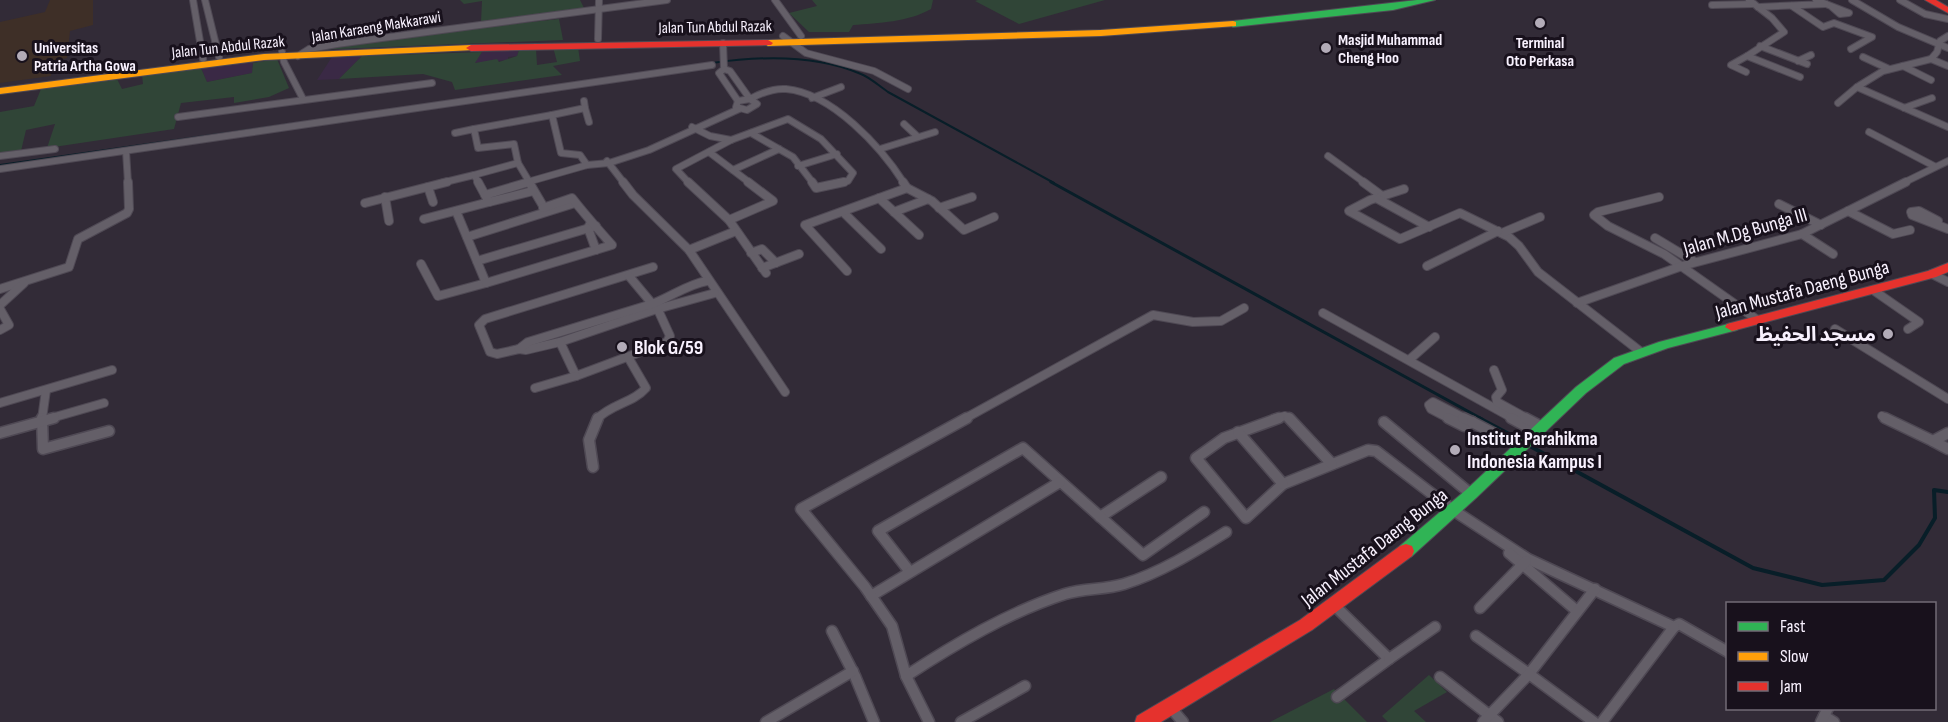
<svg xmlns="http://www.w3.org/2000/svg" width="1948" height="722" font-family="'Sofia Sans Condensed','Noto Sans Arabic',sans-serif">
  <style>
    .built { fill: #3a2945 }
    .education { fill: #3e2f27 }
    .green { fill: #304537 }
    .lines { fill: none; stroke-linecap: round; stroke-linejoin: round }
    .stream-far2 { stroke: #081e28; stroke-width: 2 }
    .stream-far1 { stroke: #081e28; stroke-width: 3 }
    .stream { stroke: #081e28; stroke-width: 4 }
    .street-far2-casing { stroke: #4f4954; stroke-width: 8 }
    .street-far1-casing { stroke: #4f4954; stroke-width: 10 }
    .street-casing { stroke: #4f4954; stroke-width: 13 }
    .fast-casing { stroke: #4f4954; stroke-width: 2 }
    .slow-casing { stroke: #4f4954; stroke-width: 2 }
    .jam-casing { stroke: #4f4954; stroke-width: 2 }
    .street-far2 { stroke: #645f68; stroke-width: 6 }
    .street-far1 { stroke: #645f68; stroke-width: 8 }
    .street { stroke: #645f68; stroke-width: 10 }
    .fast { fill: #30b455; fill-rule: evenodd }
    .slow { fill: #ff9f0a; fill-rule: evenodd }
    .jam { fill: #e5322d; fill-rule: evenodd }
    .poi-dot { fill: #b3acb8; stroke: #18111c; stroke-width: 2 }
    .labels { text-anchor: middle; stroke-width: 6; stroke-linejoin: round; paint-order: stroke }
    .far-street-label { font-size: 16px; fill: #f8f1fe; stroke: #18111c }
    .far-poi-label { font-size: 16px; font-weight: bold; fill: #f8f1fe; stroke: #18111c; text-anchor: start }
    .street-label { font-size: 20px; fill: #f8f1fe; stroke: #18111c }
    .poi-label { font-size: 20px; font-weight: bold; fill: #f8f1fe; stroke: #18111c; text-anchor: start }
  </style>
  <rect width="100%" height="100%" fill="#322b37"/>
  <g class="built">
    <polygon points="519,50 517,56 508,57 508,60 474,63 482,52"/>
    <polygon points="362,56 339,79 317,80 332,57"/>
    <polygon points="232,63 253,63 252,73 207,82 201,68"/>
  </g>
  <polygon class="education" points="50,0 93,0 93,25 70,31 67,58 52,62 51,76 0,83 0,22 45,12"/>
  <g class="green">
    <polygon points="460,0 580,0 584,8 481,22 482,1 464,4"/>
    <path d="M 812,0 L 933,0 L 931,9 C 908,22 879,23 853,25 L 849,32 L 809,32 L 789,13 L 817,6 Z"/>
    <polygon points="978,0 1105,0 1019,24 975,1"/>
    <polygon points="559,19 563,40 313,50 422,34"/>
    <polygon points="553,47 578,47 580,61 553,66 562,75 455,90 452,82 423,74 339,79 362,56 482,52 475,63 497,59 499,62 517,56 519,50 536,49 537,65 557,62"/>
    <polygon points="277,59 289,88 269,97 234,103 234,97 181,103 174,129 47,148 55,124 26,130 21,151 0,154 0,112 34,106 41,89 116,77 122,89 143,84 142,75 201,68 207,82 252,73 253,63"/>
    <polygon points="1429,675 1447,692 1414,711 1426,722 1388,722 1382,716"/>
    <polygon points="1334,689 1367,722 1270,722"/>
  </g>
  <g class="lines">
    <g class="stream-far2">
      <path d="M 712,63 C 760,56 815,54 861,74 C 871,78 879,86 888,92 L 1054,183"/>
      <polyline points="0,165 304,122"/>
    </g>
    <polyline class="stream-far1" points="1051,182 1482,419"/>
    <g class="stream">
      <polyline points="1479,418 1522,441"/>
      <polyline points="1528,445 1753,568 1822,585 1884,580 1919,545 1935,518 1934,490 1948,492"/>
    </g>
    <defs>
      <g id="street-far2">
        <polyline points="193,0 203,59"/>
        <polyline points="205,0 219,57"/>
        <polyline points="775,0 801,36"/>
        <polyline points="1852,0 1898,27 1948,48"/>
        <polyline points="1900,0 1925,14 1948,19"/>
        <polyline points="1826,4 1849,13 1840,14 1832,7"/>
        <polyline points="1712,5 1754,4"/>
        <polyline points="1792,6 1823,27 1834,23 1872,37 1851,49"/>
        <polyline points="1758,7 1826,4 1816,0"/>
        <polyline points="783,36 806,53 874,71 908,89"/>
        <polyline points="598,39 599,0"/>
        <polyline points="723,43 724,69 719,73 738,101"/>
        <polyline points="1760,46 1807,64"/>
        <polyline points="282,52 284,62 303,99"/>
        <polyline points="298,56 309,49 337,44 667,0"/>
        <polyline points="1747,56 1784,32 1772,18 1749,0"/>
        <polyline points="1863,57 1889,69"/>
        <polyline points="1931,59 1948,66"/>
        <polyline points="1798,61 1811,55"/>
        <polyline points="1903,66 1931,80"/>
        <path d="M 724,69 L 730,71 L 750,99 C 761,93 773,88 786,89 C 832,93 881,147 904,183"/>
        <polyline points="1746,72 1731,65 1747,56 1800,77"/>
        <polyline points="1857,87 1883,71 1931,59 1937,52 1940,41 1948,36"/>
        <polyline points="812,98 841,87"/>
        <polygon points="750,99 757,104 747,110 736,107 738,101"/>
        <polyline points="584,101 585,108 552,115 561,153 580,155 587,165"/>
        <polyline points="1838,103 1857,87 1948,127"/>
        <polyline points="585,108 589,122"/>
        <polyline points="1904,108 1932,98"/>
        <polyline points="178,117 432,83"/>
        <polyline points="904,124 918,137"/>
        <polyline points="692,127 710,136 731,140"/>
        <polyline points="474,129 552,115"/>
        <polyline points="1869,132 1934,166"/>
        <polyline points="455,133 474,129 478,148 514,144 518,163 530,183"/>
        <polyline points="751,133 793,157 813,183"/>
        <polyline points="880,149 935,132"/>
        <polyline points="126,151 128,183"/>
        <polyline points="709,152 750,183"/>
        <polyline points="0,156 55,149"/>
        <polyline points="1328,156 1365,183"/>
        <polyline points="607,161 624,183"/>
        <polyline points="798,166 837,154"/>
        <polyline points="0,169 712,65"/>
        <polyline points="733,170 779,149"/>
        <polyline points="474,175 518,163"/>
        <polyline points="441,183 474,175 479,183"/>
        <polyline points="524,183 587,165 609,163 649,150 739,109"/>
        <polyline points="689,183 676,169 731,140 788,119 821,139 853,173 848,181 837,183"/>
        <polyline points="1903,183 1948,161"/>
      </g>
      <g id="street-far1">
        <polyline points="478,182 485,195"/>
        <polyline points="529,182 546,211"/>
        <polyline points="623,182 633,195 689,250 785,392"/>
        <polyline points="688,182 729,220 766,273"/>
        <polyline points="812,182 816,188 844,182"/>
        <polyline points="1363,182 1382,196"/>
        <polyline points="428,187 433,202"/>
        <polyline points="907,188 932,201 964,230 994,217"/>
        <polyline points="1404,189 1370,200 1349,211 1400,239 1460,213 1509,237 1519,246 1538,272 1641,352"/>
        <polyline points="385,197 389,221"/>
        <polyline points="1659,197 1598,212 1594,215 1608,226 1664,254 1759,321"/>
        <polyline points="879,198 919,235"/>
        <polyline points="1378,199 1429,227"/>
        <polyline points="489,202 533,191"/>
        <polyline points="365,203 447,182"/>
        <polyline points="1779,204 1821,225"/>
        <polyline points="939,208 972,197"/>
        <polyline points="1848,211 1893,234 1910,230"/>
        <polyline points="843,212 881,249"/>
        <polyline points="894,212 928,199"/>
        <polyline points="424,219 489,202 485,195 529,182"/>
        <polyline points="729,220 773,201 748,182"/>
        <polyline points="590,224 588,228 596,250"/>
        <polyline points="1937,224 1938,221 1919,211 1911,212 1912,215 1948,229"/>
        <polyline points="1502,233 1540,217"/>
        <polyline points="1802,234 1833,254"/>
        <polyline points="467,237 575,203"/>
        <polyline points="1655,238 1695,262"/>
        <polyline points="689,250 736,231"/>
        <polyline points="751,253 762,249 776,263"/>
        <polyline points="477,261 596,226"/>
        <polyline points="421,264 438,296 486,283 456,211"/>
        <polyline points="1427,266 1498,231"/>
        <polyline points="653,267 485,319 479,325 490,352 497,354 519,349 526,350 560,342 657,309 715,293"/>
        <polyline points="762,268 799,254"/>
        <polyline points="847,271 805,225 907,188 903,182"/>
        <polyline points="1932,274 1948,282"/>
        <path d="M 486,283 L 612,245 C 598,229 585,215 572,198 L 543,208"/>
        <polyline points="0,289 69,267 78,239 127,213 129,209 128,182"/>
        <polyline points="1873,290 1919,322 1908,329"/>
        <polyline points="1577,303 1682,266 1802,234 1906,182"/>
        <polyline points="0,305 24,283"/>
        <polyline points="0,309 9,325 0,330"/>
        <polyline points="1323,313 1514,419"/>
        <polyline points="1835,329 1948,399"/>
        <polyline points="560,342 576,376 667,342 670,336 659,312 629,276"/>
        <path d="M 519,349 L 528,342 L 652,304 C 671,297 688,284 707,281"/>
        <polyline points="1409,360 1435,337"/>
        <polyline points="1494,370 1502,390 1496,397 1497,402 1528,419"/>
        <polyline points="535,388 576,376"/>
        <polyline points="0,403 112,370"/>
        <polyline points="1882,416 1888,419"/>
        <polyline points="42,419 46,390"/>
        <polyline points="48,419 104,403"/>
        <path d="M 597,419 C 611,404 633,403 646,388 L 628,357"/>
        <polyline points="964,419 1153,315 1193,322 1221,321 1244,308"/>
        <polyline points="1273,419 1285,416 1291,419"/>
        <polyline points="1450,419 1431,409 1429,405 1433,402 1466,419"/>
      </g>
      <g id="street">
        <polyline points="42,418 43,449 109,431"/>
        <polyline points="1279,418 1224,438 1196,458 1246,518 1283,484 1368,450 1376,451 1453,510 1528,559 1674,627 1679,624 1728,652"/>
        <polyline points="1289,418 1332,464"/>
        <polyline points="1448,418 1464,426 1472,422"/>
        <polyline points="1463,418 1472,422"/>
        <polyline points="1511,418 1537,432"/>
        <polyline points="1525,418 1542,427"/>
        <polyline points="1885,418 1933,441"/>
        <polyline points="1384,422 1471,494"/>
        <polyline points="1472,422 1520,447"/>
        <polyline points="1238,432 1283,484"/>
        <polyline points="0,433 54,418"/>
        <polyline points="1948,433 1933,441 1948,449"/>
        <polyline points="593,467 589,440 598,418"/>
        <polyline points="1100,517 1161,477"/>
        <polyline points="1509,553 1577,611"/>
        <polyline points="910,572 878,531 1023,448 1143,555 1204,512"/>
        <polyline points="871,596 1060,482"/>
        <polyline points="1334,605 1389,659 1337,697"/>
        <polyline points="1480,608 1526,561"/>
        <polyline points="832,631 855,676 874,722"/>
        <polyline points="1476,636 1529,674 1595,589"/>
        <polyline points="1389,659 1435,627"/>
        <path d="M 906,676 C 955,644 1009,612 1065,594 C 1084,588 1105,590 1124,584 C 1160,573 1194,552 1226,532"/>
        <polyline points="1440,677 1498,722"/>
        <polyline points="1170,707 1183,722"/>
        <polyline points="1824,716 1834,722"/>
        <polyline points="766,722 853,671"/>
        <polyline points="929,722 906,676 892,626 865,587 801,509 967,418"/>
        <polyline points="961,722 1025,686"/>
        <polyline points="1483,722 1529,674 1594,722"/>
        <polyline points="1602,722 1674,627"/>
        <polyline points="1821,722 1828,708"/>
      </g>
      <g id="fast">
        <polygon points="1417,0 1435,0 1393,10 1233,27 1229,24 1233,21"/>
        <polygon points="1732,323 1737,324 1739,327 1737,330 1668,348 1624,364 1586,393 1476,498 1412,556 1406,558 1400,556 1398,551 1400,546 1466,490 1576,387 1614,358 1659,342"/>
      </g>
      <g id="slow">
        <polygon points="1233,21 1236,22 1236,26 1101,36 768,46 763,43 768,40 1101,30"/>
        <polygon points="471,45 474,46 474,50 264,60 0,94 0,88 264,54"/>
      </g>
      <g id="jam">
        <polygon points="1925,0 1936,0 1948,7 1948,13"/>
        <polygon points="768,40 773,43 771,45 471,51 466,48 471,45"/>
        <polygon points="1948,263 1948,272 1936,277 1732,331 1725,327 1727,324 1928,271"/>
        <polygon points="1406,544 1412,546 1414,551 1412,556 1312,630 1161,722 1135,722 1137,716 1300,620 1400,546"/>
      </g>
    </defs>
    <use href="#street-far2" class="street-far2-casing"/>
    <use href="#street-far1" class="street-far1-casing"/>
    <use href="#street" class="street-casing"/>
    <use href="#fast" class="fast-casing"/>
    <use href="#slow" class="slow-casing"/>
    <use href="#jam" class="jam-casing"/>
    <use href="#street-far2" class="street-far2"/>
    <use href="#street-far1" class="street-far1"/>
    <use href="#street" class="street"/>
    <use href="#fast" class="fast"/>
    <use href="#slow" class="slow"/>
    <use href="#jam" class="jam"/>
  </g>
  <g class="poi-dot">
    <circle cx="1540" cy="23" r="6"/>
    <circle cx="1326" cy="48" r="6"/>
    <circle cx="22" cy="56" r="6"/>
    <circle cx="1888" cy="334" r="6"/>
    <circle cx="622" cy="347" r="6"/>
    <circle cx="1455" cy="450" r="6"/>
  </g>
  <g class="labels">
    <g class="far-street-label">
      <text transform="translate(376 26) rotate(-9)" y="6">Jalan Karaeng Makkarawi</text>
      <text transform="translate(715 26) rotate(-1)" y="6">Jalan Tun Abdul Razak</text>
      <text transform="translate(228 46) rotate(-6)" y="6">Jalan Tun Abdul Razak</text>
    </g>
    <g class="far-poi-label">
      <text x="1338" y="45">Masjid Muhammad<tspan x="1338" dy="18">Cheng Hoo</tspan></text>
      <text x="1540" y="48" text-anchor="middle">Terminal<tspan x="1540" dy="18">Oto Perkasa</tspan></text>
      <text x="34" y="53">Universitas<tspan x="34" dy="18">Patria Artha Gowa</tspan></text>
    </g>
    <g class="street-label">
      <text transform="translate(1745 231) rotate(-16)" y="7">Jalan M.Dg Bunga III</text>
      <text transform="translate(1802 289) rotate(-15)" y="7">Jalan Mustafa Daeng Bunga</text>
      <text transform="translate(1374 547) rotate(-38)" y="7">Jalan Mustafa Daeng Bunga</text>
    </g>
    <g class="poi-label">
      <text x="1876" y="341" text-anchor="end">مسجد الحفيظ</text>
      <text x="634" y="354">Blok G/59</text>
      <text x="1467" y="445">Institut Parahikma<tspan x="1467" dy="23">Indonesia Kampus I</tspan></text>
    </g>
  </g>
  <rect x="1726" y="602" width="210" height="108" fill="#18111c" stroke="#726b76" stroke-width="1.5"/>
  <rect x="1738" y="622" width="30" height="9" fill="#30b455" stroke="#726b76" stroke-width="1.5"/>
  <text x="1780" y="632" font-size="18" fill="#f8f1fe">Fast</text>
  <rect x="1738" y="652" width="30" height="9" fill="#ff9f0a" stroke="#726b76" stroke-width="1.5"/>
  <text x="1780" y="662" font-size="18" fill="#f8f1fe">Slow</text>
  <rect x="1738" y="682" width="30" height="9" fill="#e5322d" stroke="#726b76" stroke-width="1.5"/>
  <text x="1780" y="692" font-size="18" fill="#f8f1fe">Jam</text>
</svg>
